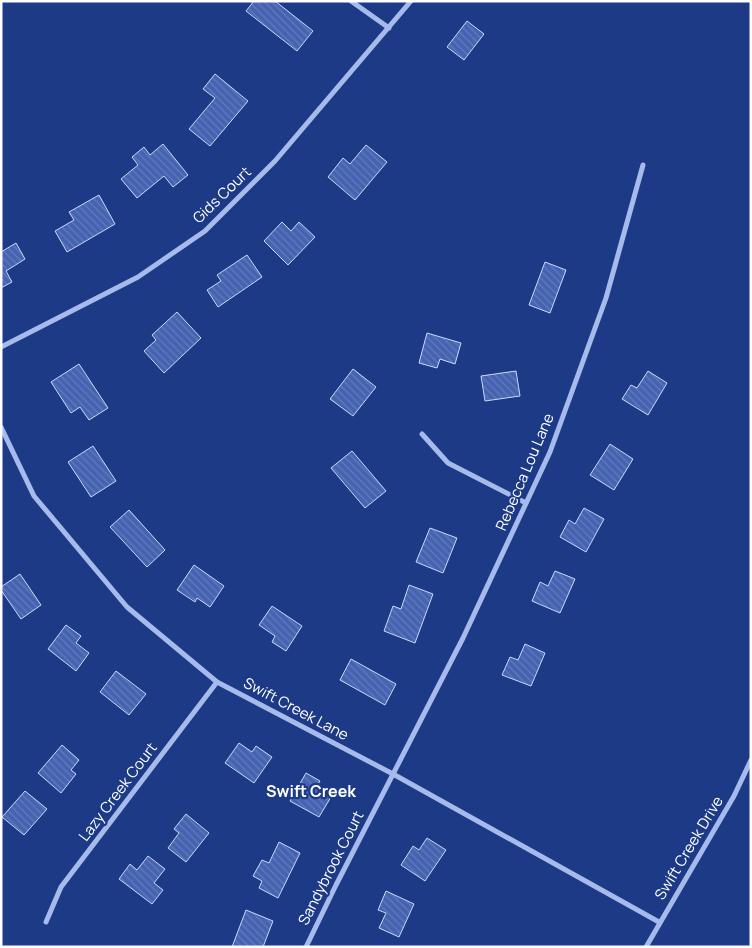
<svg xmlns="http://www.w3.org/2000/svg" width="752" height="948" font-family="Manrope,sans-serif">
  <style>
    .building { fill: url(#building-back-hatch); stroke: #cbd8f8 }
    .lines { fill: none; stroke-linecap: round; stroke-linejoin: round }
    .street { stroke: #a6baeb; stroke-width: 5 }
    .labels { text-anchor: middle; stroke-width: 4.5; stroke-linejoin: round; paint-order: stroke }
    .street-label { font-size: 15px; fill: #fff; stroke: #1d3a87 }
    .neighbourhood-label { font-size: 16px; font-weight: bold; fill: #fff; stroke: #1d3a87 }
  </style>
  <defs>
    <pattern id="building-back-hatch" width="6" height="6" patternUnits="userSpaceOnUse" patternTransform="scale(1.25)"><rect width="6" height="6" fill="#4563b0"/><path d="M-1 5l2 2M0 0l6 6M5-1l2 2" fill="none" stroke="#617abc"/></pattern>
  </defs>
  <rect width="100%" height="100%" fill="#1d3a87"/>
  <g class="building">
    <polygon points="254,1 275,1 313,31 297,51 246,11"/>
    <polygon points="467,21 484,34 464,60 447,47"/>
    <polygon points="215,74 248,101 210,146 189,129 215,98 203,89"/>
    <polygon points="163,144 188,175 173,187 164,176 137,198 121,179 138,165 132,157 144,147 150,155"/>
    <polygon points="366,145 387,162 355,200 328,177 343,158 350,164"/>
    <polygon points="99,195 115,224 67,252 55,231 74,220 69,212"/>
    <polygon points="282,222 291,231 299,222 315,237 288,265 264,241"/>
    <polygon points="16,243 25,259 6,271 12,282 1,288 1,252"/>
    <polygon points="247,255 262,277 218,307 207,290 221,281 217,275"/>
    <polygon points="545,262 566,270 550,313 529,305"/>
    <polygon points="177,312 201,338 164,373 144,351 156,340 152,335"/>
    <polygon points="427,333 461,343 455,364 440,359 437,368 419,363"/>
    <polygon points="79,364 108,408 89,420 80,407 71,413 51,382"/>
    <polygon points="353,369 376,387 353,416 330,399"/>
    <polygon points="516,371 520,396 485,401 481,376"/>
    <polygon points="648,371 667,383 648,415 622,399 631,385 637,388"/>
    <polygon points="610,444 633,459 614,490 590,475"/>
    <polygon points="93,446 116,481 91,497 68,462"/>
    <polygon points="352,451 386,491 365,508 331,468"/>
    <polygon points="584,508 604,519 586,552 560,537 569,520 575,524"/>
    <polygon points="129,510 165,550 147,567 110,527"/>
    <polygon points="430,528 457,538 443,573 416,562"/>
    <polygon points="194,565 224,586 210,607 197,598 195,602 177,590"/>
    <polygon points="555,571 575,579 560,613 532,601 540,582 548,586"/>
    <polygon points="20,574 41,605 21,619 1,590 1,587"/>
    <polygon points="409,585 433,594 415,643 384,631 393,606 401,609"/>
    <polygon points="272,606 302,626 286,651 272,642 275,636 259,625"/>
    <polygon points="66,625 81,636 76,643 89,653 76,671 48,649"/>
    <polygon points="525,644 545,653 531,686 502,675 510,657 518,660"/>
    <polygon points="351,659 396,684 385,705 340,680"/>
    <polygon points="116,671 146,694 129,715 100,692"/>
    <polygon points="239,743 252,752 256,746 272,757 254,783 225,763"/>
    <polygon points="62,745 79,760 71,770 76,774 61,793 38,773"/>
    <polygon points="306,773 320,781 316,788 331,797 319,817 290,801"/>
    <polygon points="25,791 47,809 24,835 2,817"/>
    <polygon points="186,814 209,833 186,862 168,848 179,833 174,829"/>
    <polygon points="427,838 446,850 425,881 401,865 413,846 419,850"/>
    <polygon points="279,842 300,853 278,898 259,888 262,881 253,876 262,860 269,863"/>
    <polygon points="148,856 165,869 154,883 163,890 152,904 119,879 130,864 137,870"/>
    <polygon points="386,891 414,904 399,937 379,928 386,913 378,910"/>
    <polygon points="246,910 273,921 263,947 232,947"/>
  </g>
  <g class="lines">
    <g class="street">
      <polyline points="351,1 389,28"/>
      <polyline points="1,347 138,277 205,231 275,161 411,1"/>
      <polyline points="1,427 34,496 127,607 217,682 393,774 659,922"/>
      <polyline points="422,434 448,463 526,503"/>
      <polyline points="46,922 61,887 217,682"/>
      <polyline points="306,947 336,885 463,638 550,452 606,298 643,165"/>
      <polyline points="646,947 734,796 751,760"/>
    </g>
  </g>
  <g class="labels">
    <g class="street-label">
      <text transform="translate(222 195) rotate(-44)" y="5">Gids Court</text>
      <text transform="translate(525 472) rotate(-67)" y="5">Rebecca Lou Lane</text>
      <text transform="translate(296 709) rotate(28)" y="5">Swift Creek Lane</text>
      <text transform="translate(118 792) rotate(-53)" y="5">Lazy Creek Court</text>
      <text transform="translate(689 848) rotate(-59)" y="5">Swift Creek Drive</text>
      <text transform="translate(331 868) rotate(-63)" y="5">Sandybrook Court</text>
    </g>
    <g class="neighbourhood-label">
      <text x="311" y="797">Swift Creek</text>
    </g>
  </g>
  <rect width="752" height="948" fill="none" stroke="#ffffff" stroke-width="5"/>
</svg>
